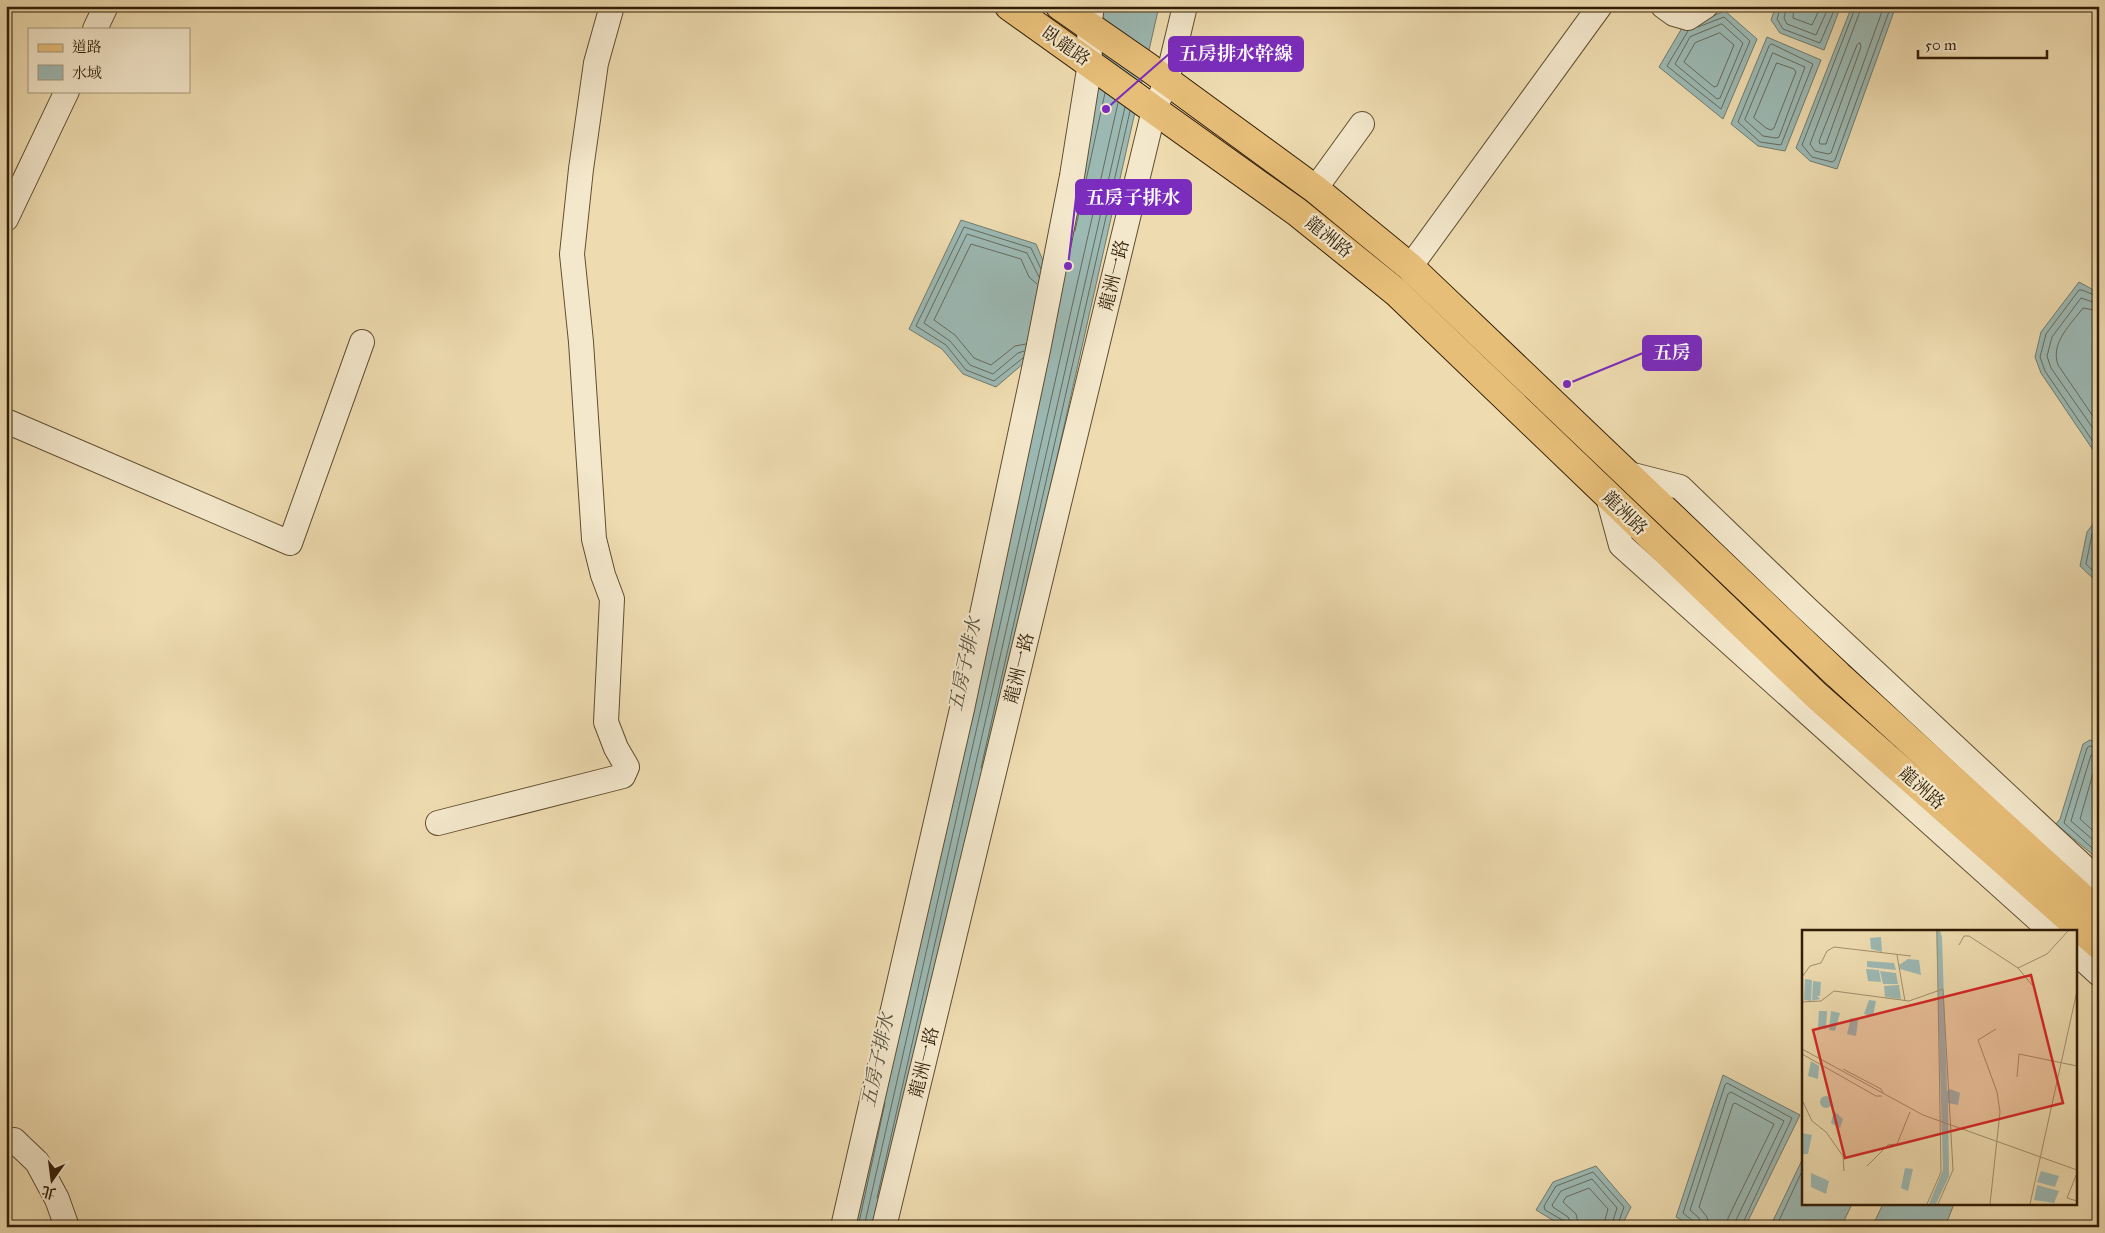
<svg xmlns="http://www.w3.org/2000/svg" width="2105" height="1233" font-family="'IM FELL Great Primer','Noto Serif TC',serif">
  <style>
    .water { fill: #9cb9b4; stroke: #717b6e }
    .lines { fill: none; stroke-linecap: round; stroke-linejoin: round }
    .shore { stroke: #666b5c; stroke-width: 1 }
    .minor-casing { stroke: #604d30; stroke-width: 26 }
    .major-casing { stroke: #301d05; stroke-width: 30 }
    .minor { stroke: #f4e8cc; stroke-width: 24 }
    .major { stroke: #e7be78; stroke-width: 28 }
    .labels { text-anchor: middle; stroke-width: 4.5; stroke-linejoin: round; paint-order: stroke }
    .street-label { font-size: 18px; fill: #301d05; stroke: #f4e8cc }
    .water-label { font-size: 19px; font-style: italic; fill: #504c3a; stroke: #f4e8cc }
    .inset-road { fill: none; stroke: #a2906c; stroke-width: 1 }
    .view { fill: #d62828; fill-opacity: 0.15; stroke: #d62828; stroke-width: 2.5 }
    .inset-edge { fill: none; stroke: #301d05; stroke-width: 2.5 }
    .leader { fill: none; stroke: #7b2cbf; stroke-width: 2 }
    .callout-dot { fill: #7b2cbf; stroke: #f4e8cc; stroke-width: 2 }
    .callout { fill: #7b2cbf; stroke: #7b2cbf; stroke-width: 2 }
    .callout-label { font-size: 19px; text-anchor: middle; font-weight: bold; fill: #fff }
  </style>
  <rect width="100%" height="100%" fill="#eedcb0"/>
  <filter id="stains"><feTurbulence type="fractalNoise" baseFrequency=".004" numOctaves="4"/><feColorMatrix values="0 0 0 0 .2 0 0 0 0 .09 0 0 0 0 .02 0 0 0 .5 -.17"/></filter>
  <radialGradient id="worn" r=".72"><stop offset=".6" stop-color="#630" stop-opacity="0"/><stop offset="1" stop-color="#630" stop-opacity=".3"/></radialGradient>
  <g class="water">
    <polygon points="1104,6 1159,6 883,1227 839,1227 1024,363 996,387 963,374 942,349 909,329 961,220 1036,244 1047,270"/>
    <polygon points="1776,6 1841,6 1824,50 1780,33 1771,20"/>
    <polygon points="1852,6 1896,6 1837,169 1810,161 1796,148"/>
    <polygon points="1725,11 1757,39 1723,119 1659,67 1682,28"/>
    <polygon points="1767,37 1821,60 1785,151 1758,146 1731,124"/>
    <polygon points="2079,282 2099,293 2099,448 2093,450 2041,373 2035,357 2041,332"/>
    <polygon points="2099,511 2099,584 2080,566 2087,532 2097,519"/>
    <polygon points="2090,740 2099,743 2099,860 2056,824 2060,819 2083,744"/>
    <polygon points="1723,1075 1800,1115 1745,1227 1693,1227 1676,1217"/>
    <polygon points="1804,1156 1804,1204 1852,1204 1841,1227 1770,1227"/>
    <polygon points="1596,1166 1631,1207 1621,1227 1564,1227 1536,1210 1553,1182"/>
    <polygon points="1883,1204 1954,1204 1945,1227 1872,1227"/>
  </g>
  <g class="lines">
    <g class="shore">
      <polyline points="1781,6 1777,19 1783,29 1820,43 1836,6"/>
      <polyline points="1787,6 1784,18 1787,24 1816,35 1829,6"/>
      <polyline points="1794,6 1793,18 1812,25 1821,6"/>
      <polyline points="1856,6 1802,145 1812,157 1832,162 1835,160 1891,6"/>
      <polyline points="1862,6 1810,144 1815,151 1828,154 1831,153 1884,6"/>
      <polygon points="1722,24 1743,43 1720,98 1717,99 1675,64 1690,37"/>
      <polyline points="1688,31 1667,66 1721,109 1750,41 1724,17 1698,27"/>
      <polygon points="1720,33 1734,45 1717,86 1714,87 1684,62 1695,43"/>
      <polygon points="1860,43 1861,47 1826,144 1820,144 1819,141 1857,45"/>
      <polygon points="1772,44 1813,64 1781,145 1760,142 1738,122 1769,46"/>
      <polygon points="1773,53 1805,67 1779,137 1776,138 1763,136 1745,120"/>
      <polygon points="1777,63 1794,69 1796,72 1774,128 1771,130 1766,128 1754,118"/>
      <polyline points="1075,231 1105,93"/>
      <polyline points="2099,297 2082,290 2079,290 2046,334 2040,357 2045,371 2094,443 2099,444"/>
      <polyline points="2099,304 2081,298 2052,337 2047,356 2051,368 2099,437"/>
      <path d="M 2099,311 L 2083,308 C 2071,324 2050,343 2058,365 L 2099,425"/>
      <polyline points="1026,344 1015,346 991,365 974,358 955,335 934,320 971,244 1021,259 1029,277 1037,284"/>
      <polyline points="1024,351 1018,353 993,374 970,365 950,341 924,323 967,234 1027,253 1039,277"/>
      <polyline points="1023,358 994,381 966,370 946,345 916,326 964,227 1031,248 1041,269"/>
      <polyline points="2099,525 2092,534 2086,564 2099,577"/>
      <polyline points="2099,748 2090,746 2087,748 2064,823 2099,854"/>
      <polyline points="2099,754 2091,755 2071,821 2099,845"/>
      <polyline points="2099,761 2096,763 2080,819 2099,836"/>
      <polyline points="981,768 1130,111"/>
      <polyline points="877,1198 1125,107"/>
      <polyline points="858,1227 885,1103"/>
      <polyline points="864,1227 1118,103"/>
      <polyline points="1565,1227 1564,1221 1545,1210 1544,1206 1556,1186 1593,1172 1624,1207 1617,1227"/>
      <polyline points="1572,1227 1568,1217 1553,1207 1552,1205 1561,1191 1592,1179 1617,1208 1611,1227"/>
      <polyline points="1579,1227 1576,1214 1563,1202 1566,1197 1589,1188 1608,1209 1603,1227"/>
      <polyline points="1695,1227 1693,1221 1683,1213 1725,1085 1727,1083 1792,1118 1741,1227"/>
      <polyline points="1701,1227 1699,1218 1690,1210 1728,1094 1731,1092 1784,1121 1736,1220 1734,1227"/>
      <polyline points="1709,1227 1707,1217 1699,1207 1733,1104 1735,1103 1774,1124 1728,1218 1727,1227"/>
      <polyline points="1776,1227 1804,1167"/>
    </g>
    <defs>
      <g id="minor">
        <polyline points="1663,6 1674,14 1688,18 1706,6"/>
        <polyline points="95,29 106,6"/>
        <polyline points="1315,189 1362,124"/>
        <polyline points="6,219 67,91"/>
        <polyline points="1410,267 1600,6"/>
        <polyline points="6,421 290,543 362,342"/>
        <polyline points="1629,474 1680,487 1806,608 2099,881"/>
        <polyline points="1608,497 1621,545 2052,932"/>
        <polyline points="438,823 623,776 627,767 616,748 606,722 612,599 603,575 594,539 581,342 572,254 581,169 596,63 612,6"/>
        <polyline points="2076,953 2099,974"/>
        <polyline points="14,1140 37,1162 57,1199 67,1227"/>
        <polyline points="843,1227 962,709 1038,350 1072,176 1090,63 1089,26 1092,6"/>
        <polyline points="884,1227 1154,110 1167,81 1185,6"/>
      </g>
      <g id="major">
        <polyline points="1009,6 1297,212 1396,292 1817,696 2099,945"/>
        <polyline points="1060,6 1148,67 1315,189 1410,267 1838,675 2099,913"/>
      </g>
    </defs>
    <use href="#minor" class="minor-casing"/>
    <use href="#major" class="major-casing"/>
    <use href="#minor" class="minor"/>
    <use href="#major" class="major"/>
  </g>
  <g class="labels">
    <g class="street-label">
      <text transform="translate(1066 46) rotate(35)" y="6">臥龍路</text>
      <text transform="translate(1329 237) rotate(39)" y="6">龍洲路</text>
      <text transform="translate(1114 275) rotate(-76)" y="6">龍洲一路</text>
      <text transform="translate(1625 513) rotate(44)" y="6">龍洲路</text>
      <text transform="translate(1019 668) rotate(-76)" y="6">龍洲一路</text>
      <text transform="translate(1922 788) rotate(41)" y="6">龍洲路</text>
      <text transform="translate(924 1062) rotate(-76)" y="6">龍洲一路</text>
    </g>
    <g class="water-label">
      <text transform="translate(964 664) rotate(-78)" y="7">五房子排水</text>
      <text transform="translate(877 1060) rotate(-78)" y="7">五房子排水</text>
    </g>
  </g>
  <g transform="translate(1802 930)">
    <rect width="275" height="275" fill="#eedcb0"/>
    <path d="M 134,1 L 138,1 L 140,7 L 145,161 L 148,159 L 158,163 L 156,175 L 146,173 L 147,246 L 134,274 L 127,274 L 141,240 ZM 79,7 L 80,22 L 69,19 L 68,8 ZM 106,29 L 117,30 L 119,45 L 98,39 L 97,35 ZM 65,31 L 92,33 L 94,40 L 65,37 ZM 64,39 L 77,40 L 79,52 L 66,51 ZM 78,41 L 94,43 L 96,54 L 81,54 ZM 3,49 L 10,50 L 9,71 L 2,70 ZM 11,51 L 19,52 L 18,66 L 15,66 L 18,69 L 10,71 ZM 97,55 L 99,69 L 83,67 L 82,56 ZM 67,70 L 74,71 L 71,86 L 62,84 ZM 17,81 L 25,81 L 24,99 L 16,97 ZM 29,81 L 38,83 L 33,101 L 27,100 ZM 49,88 L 56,90 L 54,106 L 45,104 ZM 9,131 L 17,136 L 16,149 L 6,146 ZM18 172a6 6 0 1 1 12 0a6 6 0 1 1-12 0ZM 32,181 L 41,189 L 38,198 L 29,193 ZM 0,203 L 10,205 L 6,224 L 0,224 ZM 103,238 L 111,239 L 106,261 L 99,258 ZM 239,241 L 257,246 L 253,257 L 235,252 ZM 9,243 L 27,251 L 24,264 L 9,257 ZM 235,255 L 257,261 L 252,273 L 232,270 Z" fill="#9cb9b4"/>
    <path class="inset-road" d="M 157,15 L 162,6 L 167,6 L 216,38 L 245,24 L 266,1M 95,25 L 103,71M 216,38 L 230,55M 0,47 L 8,36 L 19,33 L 25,21 L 32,17 L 109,26M 0,72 L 19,71 L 32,61 L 107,71 L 141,59 L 151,240 L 136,274M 0,119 L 121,185 L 275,240M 0,124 L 74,166 L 80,166M 41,139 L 79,159 L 81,163M 215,147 L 217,124 L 275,136M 0,170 L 10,191 L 24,202 L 41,226 L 42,241M 65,236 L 86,215 L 95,214 L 108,182M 275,243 L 265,268 L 275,271M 125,274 L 139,242 L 135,1M 188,274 L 198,182 L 195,162 L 176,110 L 194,99M 228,274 L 275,61"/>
    <path class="view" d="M 229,45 L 261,173 L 43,228 L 11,100 Z"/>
    <rect width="275" height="275" class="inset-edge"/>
  </g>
  <path class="leader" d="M1106 109L1169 54M1068 266L1076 197M1567 384L1643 353"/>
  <g class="callout-dot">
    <circle cx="1106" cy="109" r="5"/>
    <circle cx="1068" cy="266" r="5"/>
    <circle cx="1567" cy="384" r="5"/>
  </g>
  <g class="callout">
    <rect x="1169" y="37" width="134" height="34" rx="5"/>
    <rect x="1076" y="180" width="115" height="34" rx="5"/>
    <rect x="1643" y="336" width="58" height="34" rx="5"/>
  </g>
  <g class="callout-label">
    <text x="1236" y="60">五房排水幹線</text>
    <text x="1133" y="204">五房子排水</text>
    <text x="1672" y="359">五房</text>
  </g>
  <rect width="2105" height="1233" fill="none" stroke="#eedcb0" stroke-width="25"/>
  <rect x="8" y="8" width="2090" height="1218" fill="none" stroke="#301d05" stroke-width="2.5"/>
  <rect x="12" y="12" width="2080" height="1208" fill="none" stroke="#301d05"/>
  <rect x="28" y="28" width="162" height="65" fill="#f4e8cc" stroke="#a6977c"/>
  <rect x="38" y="44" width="25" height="8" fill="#e7be78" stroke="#a6977c"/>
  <text x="72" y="52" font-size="15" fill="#301d05">道路</text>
  <rect x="38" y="65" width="25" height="15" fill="#9cb9b4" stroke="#a6977c"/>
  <text x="72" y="78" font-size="15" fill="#301d05">水域</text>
  <g transform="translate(52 1180) rotate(194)" stroke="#f4e8cc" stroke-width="4" paint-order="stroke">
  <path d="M0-4L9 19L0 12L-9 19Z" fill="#301d05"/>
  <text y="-8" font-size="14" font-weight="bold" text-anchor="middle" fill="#301d05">北</text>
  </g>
  <path d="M1918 50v8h129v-8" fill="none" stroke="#301d05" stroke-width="2.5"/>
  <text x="1925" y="50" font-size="15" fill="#301d05" stroke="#f4e8cc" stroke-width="4" paint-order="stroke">50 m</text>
  <rect width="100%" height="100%" filter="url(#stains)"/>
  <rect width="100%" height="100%" fill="url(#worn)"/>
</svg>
